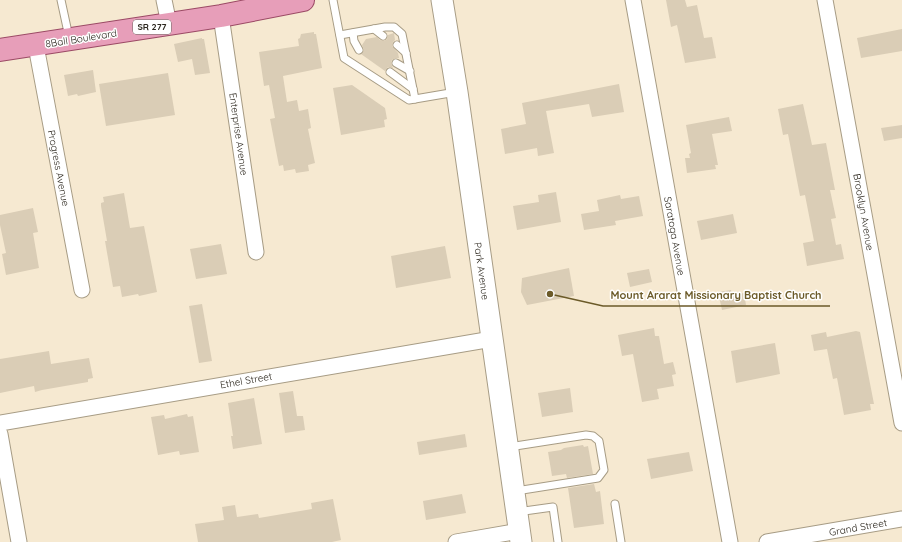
<svg xmlns="http://www.w3.org/2000/svg" width="902" height="542" font-family="Quicksand,sans-serif">
  <style>
    .building { fill: #dacdb6 }
    .lines { fill: none; stroke-linecap: round; stroke-linejoin: round }
    .service-casing { stroke: #a79c85; stroke-width: 9 }
    .minor-casing { stroke: #a79c85; stroke-width: 17 }
    .secondary-casing { stroke: #a79c85; stroke-width: 23 }
    .primary-casing { stroke: #9b4a65; stroke-width: 24 }
    .service { stroke: #fff; stroke-width: 7 }
    .minor { stroke: #fff; stroke-width: 15 }
    .secondary { stroke: #fff; stroke-width: 21 }
    .primary { stroke: #e79eb9; stroke-width: 22 }
    .labels { text-anchor: middle; stroke-width: 3; stroke-linejoin: round; paint-order: stroke }
    .shield { fill: #fff; stroke: #6b6862; stroke-width: 1 }
    .shield-label { font-size: 9px; font-weight: bold; fill: #2c271e }
    .street-label { font-size: 10px; fill: #2c271e; stroke: #fff }
    .leader { fill: none; stroke: #6b5a28; stroke-width: 1.5 }
    .callout-dot { fill: #6b5a28; stroke: #fff; stroke-width: 1.5 }
    .callout-label { font-size: 11px; text-anchor: middle; font-weight: bold; fill: #6b5a28; stroke: #fff; stroke-width: 3; stroke-linejoin: round; paint-order: stroke }
  </style>
  <rect width="100%" height="100%" fill="#f6e9d1"/>
  <g class="building">
    <polygon points="666,0 685,0 687,7 697,5 704,38 712,37 716,58 685,63 677,25 671,27"/>
    <polygon points="902,29 902,51 861,58 857,38"/>
    <polygon points="314,32 314,34 316,34 322,68 283,76 287,102 297,100 299,111 308,109 311,128 308,129 315,163 308,165 309,171 296,173 295,169 284,171 283,165 279,166 270,119 275,118 269,85 264,86 259,52 299,46 298,39 300,38 301,34"/>
    <polygon points="394,33 395,40 393,42 392,46 398,53 399,58 396,58 392,60 391,63 393,68 388,67 385,71 361,54 364,50 362,45 366,39 377,37 380,40 384,41 387,39 388,35"/>
    <polygon points="202,38 202,39 204,39 210,73 195,75 192,59 178,62 174,44"/>
    <polygon points="93,70 96,92 78,96 77,94 68,96 64,75"/>
    <polygon points="168,73 175,115 106,126 99,84"/>
    <polygon points="619,84 624,112 592,117 589,104 546,111 554,153 538,156 537,148 505,154 501,129 526,124 522,103"/>
    <polygon points="352,85 385,108 387,119 384,120 385,127 341,135 333,88"/>
    <polygon points="803,104 812,145 826,143 835,190 830,190 836,218 831,219 836,245 841,244 844,259 807,266 803,243 814,241 805,195 800,196 788,134 783,135 778,109"/>
    <polygon points="729,117 732,131 712,134 718,165 715,165 716,169 687,173 685,158 690,158 689,154 691,153 686,125"/>
    <polygon points="902,125 902,138 884,141 881,128"/>
    <polygon points="556,192 561,222 517,230 513,206 539,202 538,195"/>
    <polygon points="124,193 130,228 144,226 157,292 139,296 138,294 122,297 120,286 113,287 105,241 107,241 101,206 101,203 104,202 103,197"/>
    <polygon points="620,195 621,199 639,196 643,216 615,221 616,225 584,230 581,214 599,211 597,200"/>
    <polygon points="33,208 38,232 33,233 39,268 6,275 2,254 6,253 0,225 0,215"/>
    <polygon points="733,214 737,233 701,240 697,221"/>
    <polygon points="221,244 227,274 196,279 190,249"/>
    <polygon points="445,246 451,278 396,288 391,256"/>
    <polygon points="569,268 574,296 527,305 521,292 522,278"/>
    <polygon points="649,269 652,282 630,287 627,273"/>
    <polygon points="731,290 732,295 744,293 746,305 722,310 718,292"/>
    <polygon points="202,304 212,361 199,363 189,306"/>
    <polygon points="654,328 655,336 659,336 664,364 673,362 676,374 672,375 674,386 657,389 659,399 642,402 633,354 622,356 618,335"/>
    <polygon points="856,331 860,332 874,404 870,404 871,410 844,415 837,378 833,379 827,349 814,351 811,335 826,332 827,337"/>
    <polygon points="775,343 780,374 736,383 731,351"/>
    <polygon points="49,351 51,364 89,358 93,378 88,379 88,382 42,390 35,392 34,386 0,393 0,359"/>
    <polygon points="570,388 573,412 542,417 538,393"/>
    <polygon points="293,391 297,416 303,416 305,430 285,433 279,393"/>
    <polygon points="254,398 262,444 233,449 231,436 233,436 228,403"/>
    <polygon points="187,414 188,417 193,416 199,452 180,455 179,451 158,455 151,417 164,415 165,419"/>
    <polygon points="465,434 467,447 419,455 417,442"/>
    <polygon points="583,445 584,447 588,446 593,474 567,478 566,474 552,476 548,452 561,450 564,448"/>
    <polygon points="689,452 693,471 651,479 647,459"/>
    <polygon points="594,484 596,492 600,491 604,524 574,528 568,488"/>
    <polygon points="462,494 466,513 426,520 423,501"/>
    <polygon points="333,499 341,540 332,542 198,542 195,524 224,520 222,507 235,505 237,517 258,514 259,518 312,509 311,503"/>
  </g>
  <g class="lines">
    <defs>
      <g id="service">
        <polyline points="61,0 69,37"/>
        <polyline points="333,0 344,58 409,100 456,92"/>
        <polyline points="374,29 383,36"/>
        <polyline points="353,33 354,41 359,50"/>
        <polyline points="340,35 385,27 394,27 402,34 415,99"/>
        <polyline points="397,45 406,53"/>
        <polyline points="396,63 410,71"/>
        <polyline points="390,72 413,89"/>
        <polyline points="509,447 586,435 593,436 599,441 604,470 598,478 516,491"/>
        <polyline points="615,504 621,542"/>
        <polyline points="517,512 553,507 558,542"/>
      </g>
      <g id="minor">
        <polyline points="164,0 169,24"/>
        <polyline points="633,0 730,542"/>
        <polyline points="825,0 902,423"/>
        <polyline points="221,16 256,252"/>
        <polyline points="36,46 82,290"/>
        <polyline points="0,423 492,339"/>
        <polyline points="0,434 19,542"/>
        <polyline points="456,542 519,531"/>
        <polyline points="767,542 902,519"/>
      </g>
      <polyline id="secondary" points="442,0 457,92 521,542"/>
      <polyline id="primary" points="0,50 221,16 303,0"/>
    </defs>
    <use href="#service" class="service-casing"/>
    <use href="#minor" class="minor-casing"/>
    <use href="#secondary" class="secondary-casing"/>
    <use href="#primary" class="primary-casing"/>
    <use href="#service" class="service"/>
    <use href="#minor" class="minor"/>
    <use href="#secondary" class="secondary"/>
    <use href="#primary" class="primary"/>
  </g>
  <g class="labels">
    <rect class="shield" x="133" y="20" width="38" height="14" rx="3"/>
    <g class="shield-label">
      <text x="152" y="30">SR 277</text>
    </g>
    <g class="street-label">
      <text transform="translate(81 38) rotate(-9)" y="4">8Ball Boulevard</text>
      <text transform="translate(239 134) rotate(82)" y="4">Enterprise Avenue</text>
      <text transform="translate(59 168) rotate(79)" y="4">Progress Avenue</text>
      <text transform="translate(864 212) rotate(80)" y="4">Brooklyn Avenue</text>
      <text transform="translate(675 236) rotate(80)" y="4">Saratoga Avenue</text>
      <text transform="translate(482 271) rotate(82)" y="4">Park Avenue</text>
      <text transform="translate(246 380) rotate(-10)" y="4">Ethel Street</text>
      <text transform="translate(858 527) rotate(-10)" y="4">Grand Street</text>
    </g>
  </g>
  <path class="leader" d="M550 294L603 306H830"/>
  <circle class="callout-dot" cx="550" cy="294" r="4"/>
  <g class="callout-label">
    <text x="716" y="299">Mount Ararat Missionary Baptist Church</text>
  </g>
</svg>
